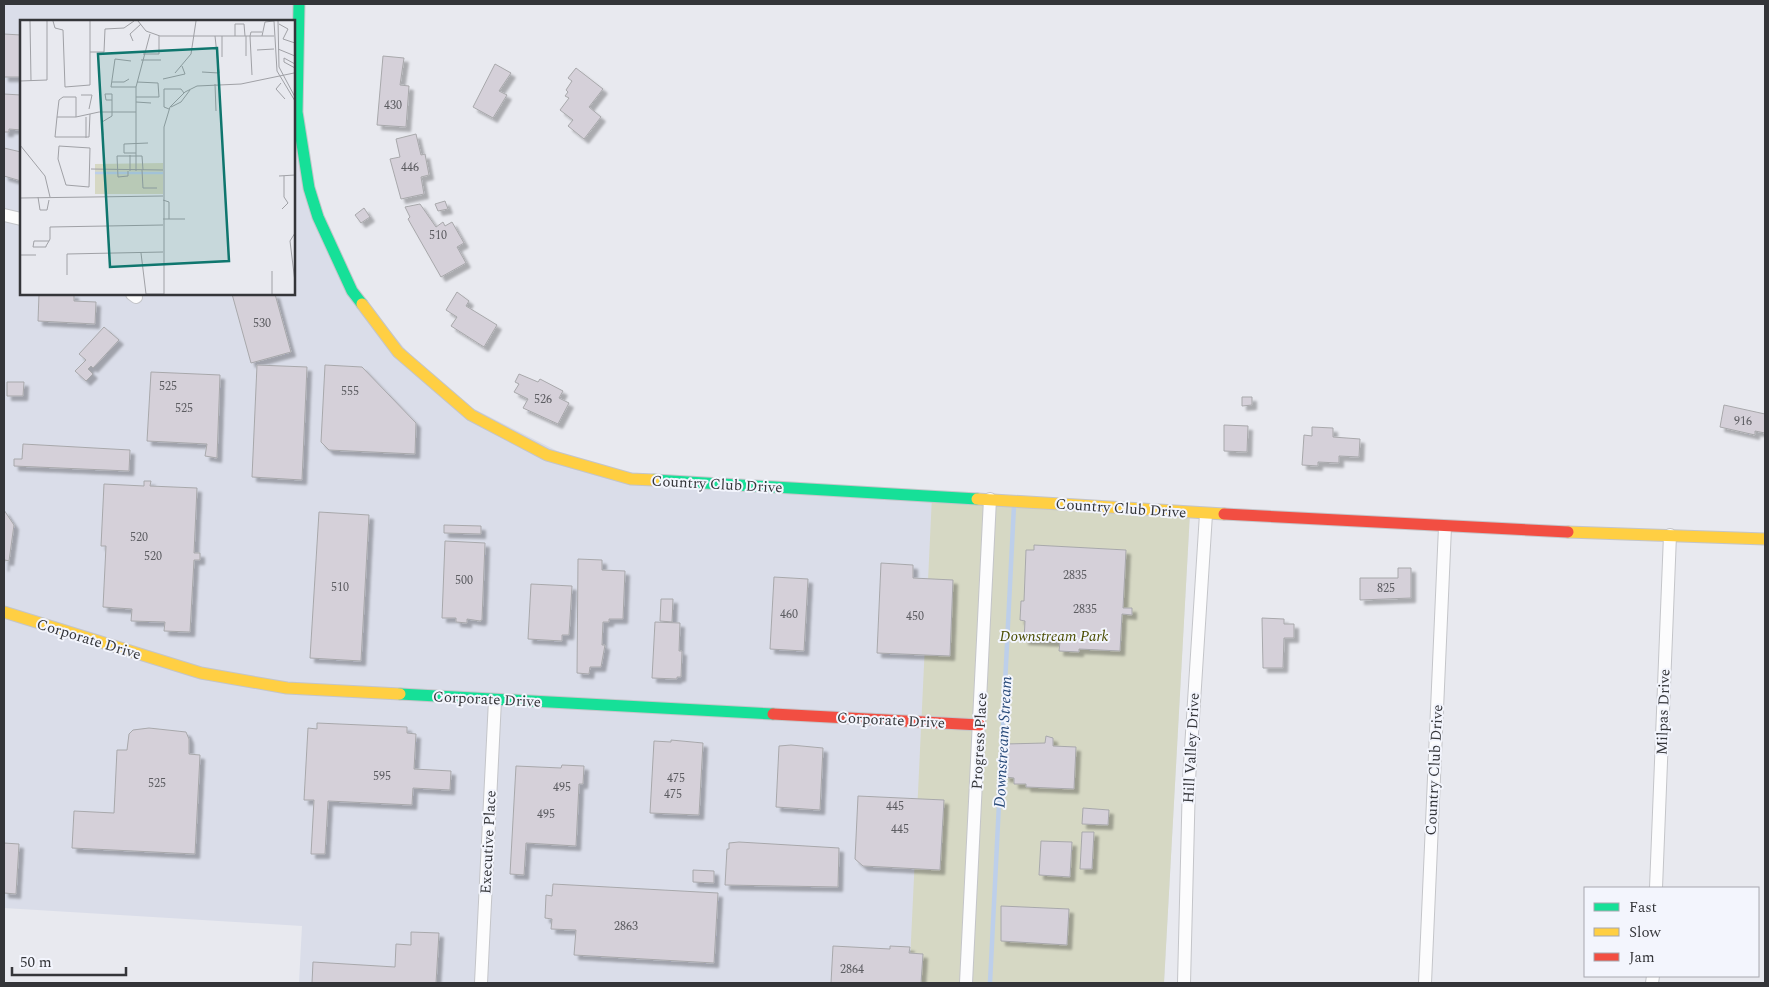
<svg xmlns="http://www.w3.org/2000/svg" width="1769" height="987" font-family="Spectral,serif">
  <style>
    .built { fill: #dadde9; fill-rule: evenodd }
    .green { fill: #d6d8c4 }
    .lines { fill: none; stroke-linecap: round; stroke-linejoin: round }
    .stream { stroke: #bdcfea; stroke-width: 4.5 }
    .building { fill: #d5d0d9; stroke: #a8a8ab; filter: url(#shadow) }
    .street-casing { stroke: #c4c5c9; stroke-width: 14 }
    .fast-casing { stroke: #c4c5c9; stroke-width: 13 }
    .slow-casing { stroke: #c4c5c9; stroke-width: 13 }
    .jam-casing { stroke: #c4c5c9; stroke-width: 13 }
    .street { stroke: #fcfcfd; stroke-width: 12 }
    .fast { stroke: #16e098; stroke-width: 11 }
    .slow { stroke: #ffcf43; stroke-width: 11 }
    .jam { stroke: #f24e42; stroke-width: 11 }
    .labels { text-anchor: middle; stroke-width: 4; stroke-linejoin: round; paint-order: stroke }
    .number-label { font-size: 12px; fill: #5c5c61 }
    .street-label { font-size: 15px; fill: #343539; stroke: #f3f5fd }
    .park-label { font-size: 15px; font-style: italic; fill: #4a4c00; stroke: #f3f5fd }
    .water-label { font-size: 16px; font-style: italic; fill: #284a79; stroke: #f3f5fd }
    .inset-river { fill: none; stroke: #bdcfea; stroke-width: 2.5 }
    .inset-road { fill: none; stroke: #a0a1a6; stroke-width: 1 }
    .view { fill: #0f766e; fill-opacity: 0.15; stroke: #0f766e; stroke-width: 2.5 }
    .inset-edge { fill: none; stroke: #343539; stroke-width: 2.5 }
  </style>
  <defs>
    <filter id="shadow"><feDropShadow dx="4.5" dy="4.5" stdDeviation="1" flood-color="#0004"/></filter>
  </defs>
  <rect width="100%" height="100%" fill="#e8e9ef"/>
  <path class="built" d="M 4,4 L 299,4 L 304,160 L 346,278 L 441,392 L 595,470 L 1190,511 L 1164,983 L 299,983 L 302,926 L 4,908 ZM 21,21 L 294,21 L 294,294 L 21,294 Z"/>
  <polygon class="green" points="932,496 1190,513 1164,983 909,983"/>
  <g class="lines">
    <polyline class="stream" points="990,983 1014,505"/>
  </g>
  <g class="building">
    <polygon points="4,34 21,35 21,77 4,77"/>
    <polygon points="383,56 404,58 400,85 409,86 406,127 377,125"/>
    <polygon points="495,64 511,73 499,91 507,95 493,118 473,107"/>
    <polygon points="576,68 603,89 589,107 601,117 584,139 568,126 573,120 560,110 569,98 565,96 568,92 566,90 572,81 568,78"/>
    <polygon points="4,94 21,95 21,130 9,129 9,132 4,132"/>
    <polygon points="416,134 421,155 425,154 429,175 421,177 424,194 401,199 390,159 400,157 396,139"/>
    <polygon points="4,148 21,152 21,181 4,176"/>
    <polygon points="445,201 448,209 438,211 435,204"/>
    <polygon points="420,204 436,227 443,222 445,226 452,222 464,243 457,247 466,263 441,277 408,219 410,217 405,207"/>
    <polygon points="364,208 370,217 361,223 355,215"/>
    <polygon points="457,292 469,301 466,306 497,325 484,347 451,326 457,317 446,310"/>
    <polygon points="39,294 74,294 74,301 96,302 95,324 38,321"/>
    <polygon points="232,294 275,294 291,352 251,363"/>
    <polygon points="104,327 119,340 93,368 91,366 88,369 93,374 86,381 75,371 86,360 79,354"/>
    <polygon points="257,365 307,367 302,480 252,477"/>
    <polygon points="325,365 362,367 416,423 415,454 329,450 321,442"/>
    <polygon points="151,372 220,375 217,458 205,456 207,444 147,441"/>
    <polygon points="519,374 538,382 540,379 563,391 559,398 569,403 558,424 523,408 528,399 514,392 519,384 515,382"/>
    <polygon points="7,382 24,382 23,396 7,396"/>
    <polygon points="1242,397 1252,397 1252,405 1242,406"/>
    <polygon points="1724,405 1765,414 1765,433 1755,431 1755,435 1720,427"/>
    <polygon points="1224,425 1248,426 1247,452 1224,451"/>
    <polygon points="1312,427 1333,428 1333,437 1360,439 1359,457 1339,456 1339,463 1318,462 1318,466 1302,465 1304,435 1312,436"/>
    <polygon points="23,444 130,450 129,471 14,466 14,459 22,459"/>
    <polygon points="144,481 151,481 150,486 197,488 194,553 200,553 200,560 194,560 190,632 164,631 165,622 131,621 132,609 103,607 106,546 101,546 104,484 144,486"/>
    <polygon points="4,510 14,525 9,561 5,560 4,567"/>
    <polygon points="319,512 369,515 361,661 310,658"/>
    <polygon points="444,525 481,526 481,534 444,533"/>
    <polygon points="445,541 485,543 482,620 480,621 467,619 467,623 456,622 456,618 442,618"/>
    <polygon points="1034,545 1126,550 1123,608 1132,608 1132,615 1122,614 1120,651 1079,649 1079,652 1059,651 1060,642 1024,640 1025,621 1020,620 1021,601 1024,601 1026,550 1034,550"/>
    <polygon points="578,559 602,560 602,570 625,571 623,619 609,619 609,622 603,622 602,645 605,645 601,667 590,667 589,674 577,673"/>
    <polygon points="881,563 913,565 913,578 953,580 950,656 877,653"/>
    <polygon points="1398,568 1411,568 1411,598 1360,600 1360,578 1398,578"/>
    <polygon points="774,577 808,579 804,651 770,649"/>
    <polygon points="531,584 572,586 569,635 562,635 562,641 528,639"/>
    <polygon points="661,599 673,599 672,622 660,621"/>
    <polygon points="1262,618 1284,619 1284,624 1294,624 1294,638 1284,638 1283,668 1263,668"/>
    <polygon points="655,622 680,623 679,651 682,651 681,677 677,677 677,679 652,678"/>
    <polygon points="317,723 407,727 407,733 416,734 414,769 451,771 450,790 413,788 412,805 328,801 325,854 311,854 314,800 304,800 308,728 317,729"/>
    <polygon points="149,728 186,732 189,739 189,754 200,755 195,854 72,848 74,811 114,813 117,750 127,750 129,734 133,730"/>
    <polygon points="1046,736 1053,738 1053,746 1076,747 1074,789 1026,787 1026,784 1014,784 1014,778 1005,777 1006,744 1045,743"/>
    <polygon points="671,740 703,743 699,815 650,813 654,741 671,742"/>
    <polygon points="791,745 823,748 820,810 776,807 779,746"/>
    <polygon points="562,765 584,766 583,784 579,784 576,846 526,843 524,875 510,874 516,766 561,768"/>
    <polygon points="858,796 944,800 940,870 863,866 855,859"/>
    <polygon points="1083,808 1109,810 1108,825 1082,824"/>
    <polygon points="1082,832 1094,832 1092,869 1080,869"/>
    <polygon points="1041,841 1072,842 1070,877 1039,875"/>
    <polygon points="739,842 839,848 838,887 725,885 727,849 729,849 729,843"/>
    <polygon points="4,843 19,844 16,894 4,893"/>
    <polygon points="693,870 714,871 714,883 693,882"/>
    <polygon points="553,884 718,893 714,963 574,955 576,930 551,929 552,919 545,918 546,895 552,896"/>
    <polygon points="1001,906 1069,909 1067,945 1001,941"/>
    <polygon points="411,932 439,933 436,983 312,983 313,962 395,967 396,944 411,945"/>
    <polygon points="833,946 890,949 890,946 910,947 909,953 923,954 921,983 831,983"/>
  </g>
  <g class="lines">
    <defs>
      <g id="street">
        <polyline points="4,215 21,219"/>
        <polyline points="132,294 136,297"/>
        <polyline points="1656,888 1670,535"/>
        <polyline points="481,983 495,700"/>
        <polyline points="966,983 990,499"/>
        <polyline points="1184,983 1189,780 1206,514"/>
        <polyline points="1425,983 1445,527"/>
        <polyline points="1652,983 1653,976"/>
      </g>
      <g id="fast">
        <polyline points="299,4 297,112 309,188 318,217 352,291 362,304"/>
        <polyline points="654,480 977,499"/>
        <polyline points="400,694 773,714"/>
      </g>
      <g id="slow">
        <polyline points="362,304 398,352 471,415 547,455 631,479 654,480"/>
        <polyline points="977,499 1224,514"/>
        <polyline points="1568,532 1765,539"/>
        <polyline points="4,612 201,673 287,688 400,694"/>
      </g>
      <g id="jam">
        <polyline points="1224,514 1568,532"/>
        <polyline points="773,714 980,725"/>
      </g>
    </defs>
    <use href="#street" class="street-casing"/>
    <use href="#fast" class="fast-casing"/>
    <use href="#slow" class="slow-casing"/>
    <use href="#jam" class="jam-casing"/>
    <use href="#street" class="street"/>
    <use href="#fast" class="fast"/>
    <use href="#slow" class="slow"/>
    <use href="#jam" class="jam"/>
  </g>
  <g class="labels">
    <g class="number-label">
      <text x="393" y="109">430</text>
      <text x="410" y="171">446</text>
      <text x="438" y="239">510</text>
      <text x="262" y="327">530</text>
      <text x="168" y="390">525</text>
      <text x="350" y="395">555</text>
      <text x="543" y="403">526</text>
      <text x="184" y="412">525</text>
      <text x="1743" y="425">916</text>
      <text x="139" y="541">520</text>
      <text x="153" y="560">520</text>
      <text x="1075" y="579">2835</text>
      <text x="464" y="584">500</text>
      <text x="340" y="591">510</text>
      <text x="1386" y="592">825</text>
      <text x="1085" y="613">2835</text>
      <text x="789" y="618">460</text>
      <text x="915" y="620">450</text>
      <text x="382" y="780">595</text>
      <text x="676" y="782">475</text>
      <text x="157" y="787">525</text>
      <text x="562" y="791">495</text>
      <text x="673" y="798">475</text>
      <text x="895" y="810">445</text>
      <text x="546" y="818">495</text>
      <text x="900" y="833">445</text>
      <text x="626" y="930">2863</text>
      <text x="852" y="973">2864</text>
    </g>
    <g class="street-label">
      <text transform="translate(717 484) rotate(3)" y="5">Country Club Drive</text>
      <text transform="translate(1121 508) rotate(4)" y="5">Country Club Drive</text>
      <text transform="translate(89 639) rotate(17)" y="5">Corporate Drive</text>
      <text transform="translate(487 699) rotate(3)" y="5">Corporate Drive</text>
      <text transform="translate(1663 712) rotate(-88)" y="5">Milpas Drive</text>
      <text transform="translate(891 720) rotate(3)" y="5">Corporate Drive</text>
      <text transform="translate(979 741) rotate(-87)" y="5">Progress Place</text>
      <text transform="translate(1191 748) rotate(-87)" y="5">Hill Valley Drive</text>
      <text transform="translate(1434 770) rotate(-87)" y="5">Country Club Drive</text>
      <text transform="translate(488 842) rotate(-87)" y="5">Executive Place</text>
    </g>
    <g class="park-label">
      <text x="1054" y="641">Downstream Park</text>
    </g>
    <g class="water-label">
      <text transform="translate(1002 742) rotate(-87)" y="6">Downstream Stream</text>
    </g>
  </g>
  <g transform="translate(20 20)">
    <rect width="275" height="275" fill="#e8e9ef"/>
    <path d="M 143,143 L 143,174 L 75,174 L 75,144 Z" fill="#d6d8c4"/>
    <path class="inset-river" d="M 75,153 L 143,153"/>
    <path class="inset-road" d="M 10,1 L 11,61M 33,1 L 35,8 L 43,10 L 45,67 L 70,65 L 70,1M 118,1 L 126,11 L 140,16 L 254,16M 254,1 L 257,51 L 275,81M 258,1 L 259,47 L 275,77M 259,4 L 268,9 L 263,19 L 275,23M 215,16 L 215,4 L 224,4 L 225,16M 226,16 L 226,36M 230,16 L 232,55M 230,16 L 231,12 L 242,12M 242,16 L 245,2 L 254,1M 113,21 L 110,14 L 121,4M 258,29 L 275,36M 237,30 L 254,29M 70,32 L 84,32 L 85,9 L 104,8 L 114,1M 123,34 L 139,34 L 139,16M 202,37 L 202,16M 121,40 L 141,40M 111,41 L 95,39 L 91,67 L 116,67M 275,44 L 264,38 L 264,42 L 275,48M 182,52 L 199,53 L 195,16M 155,53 L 171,34 L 176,1M 143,59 L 165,54 L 162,46M 0,61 L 27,60 L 27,1M 92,62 L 104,62 L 109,59M 261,63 L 256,69 L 265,79M 195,64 L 196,91M 61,75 L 72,75 L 69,89M 116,77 L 139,77 L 138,63 L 117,62M 116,82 L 131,83M 151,87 L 161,82 L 170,70M 149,89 L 144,87 L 144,69 L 161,69 L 164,73M 37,97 L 39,80 L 43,77 L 56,77 L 56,97 L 79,92 L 116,92M 56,97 L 37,97 L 35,117 L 69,117 L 70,94M 66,97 L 66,118M 83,115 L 82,102 L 92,96 L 92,74 L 85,74 L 86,80 L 92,80M 0,125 L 25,156 L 30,177M 39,126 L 70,128 L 69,167 L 46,165 L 38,139 ZM 116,133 L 104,133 L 104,124 L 128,123M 71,149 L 143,150M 122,150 L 123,168 L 137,168M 108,151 L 108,156 L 98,157 L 97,136 L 122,136 L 123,150M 110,151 L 110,135M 116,151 L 116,67 L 130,14M 259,156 L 275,155M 18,177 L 20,190 L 27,190 L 29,180M 0,178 L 143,176M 143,180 L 149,182 L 149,199M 262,189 L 268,183 L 264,177 L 264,156M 143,199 L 165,199M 275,213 L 270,221 L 275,262M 29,221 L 14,221 L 13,227 L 26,227 L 26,226 L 29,221 L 30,219 L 30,207 L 143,205M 121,233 L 126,274M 0,235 L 16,235M 252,251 L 252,274M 47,255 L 47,234 L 143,232M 126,274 L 144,274M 144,274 L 144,107 L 150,87 L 165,72 L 177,66 L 221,64 L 274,53"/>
    <path class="view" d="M 197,28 L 209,241 L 90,247 L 78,34 Z"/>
    <rect width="275" height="275" class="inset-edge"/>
  </g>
  <rect width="1769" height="987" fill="none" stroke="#343539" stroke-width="10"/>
  <rect x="1584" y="887" width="175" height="90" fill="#f3f5fd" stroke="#a7a8af"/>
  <rect x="1594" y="903" width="25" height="8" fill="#16e098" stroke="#a7a8af"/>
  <text x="1629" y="912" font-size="15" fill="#343539">Fast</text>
  <rect x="1594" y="928" width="25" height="8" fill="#ffcf43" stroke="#a7a8af"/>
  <text x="1629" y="937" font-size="15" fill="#343539">Slow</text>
  <rect x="1594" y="953" width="25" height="8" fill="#f24e42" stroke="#a7a8af"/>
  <text x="1629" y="962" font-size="15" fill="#343539">Jam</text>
  <path d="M12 967v8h114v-8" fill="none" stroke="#343539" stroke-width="2.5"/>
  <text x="20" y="967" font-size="15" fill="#343539" stroke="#f3f5fd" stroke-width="4" paint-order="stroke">50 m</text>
</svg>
